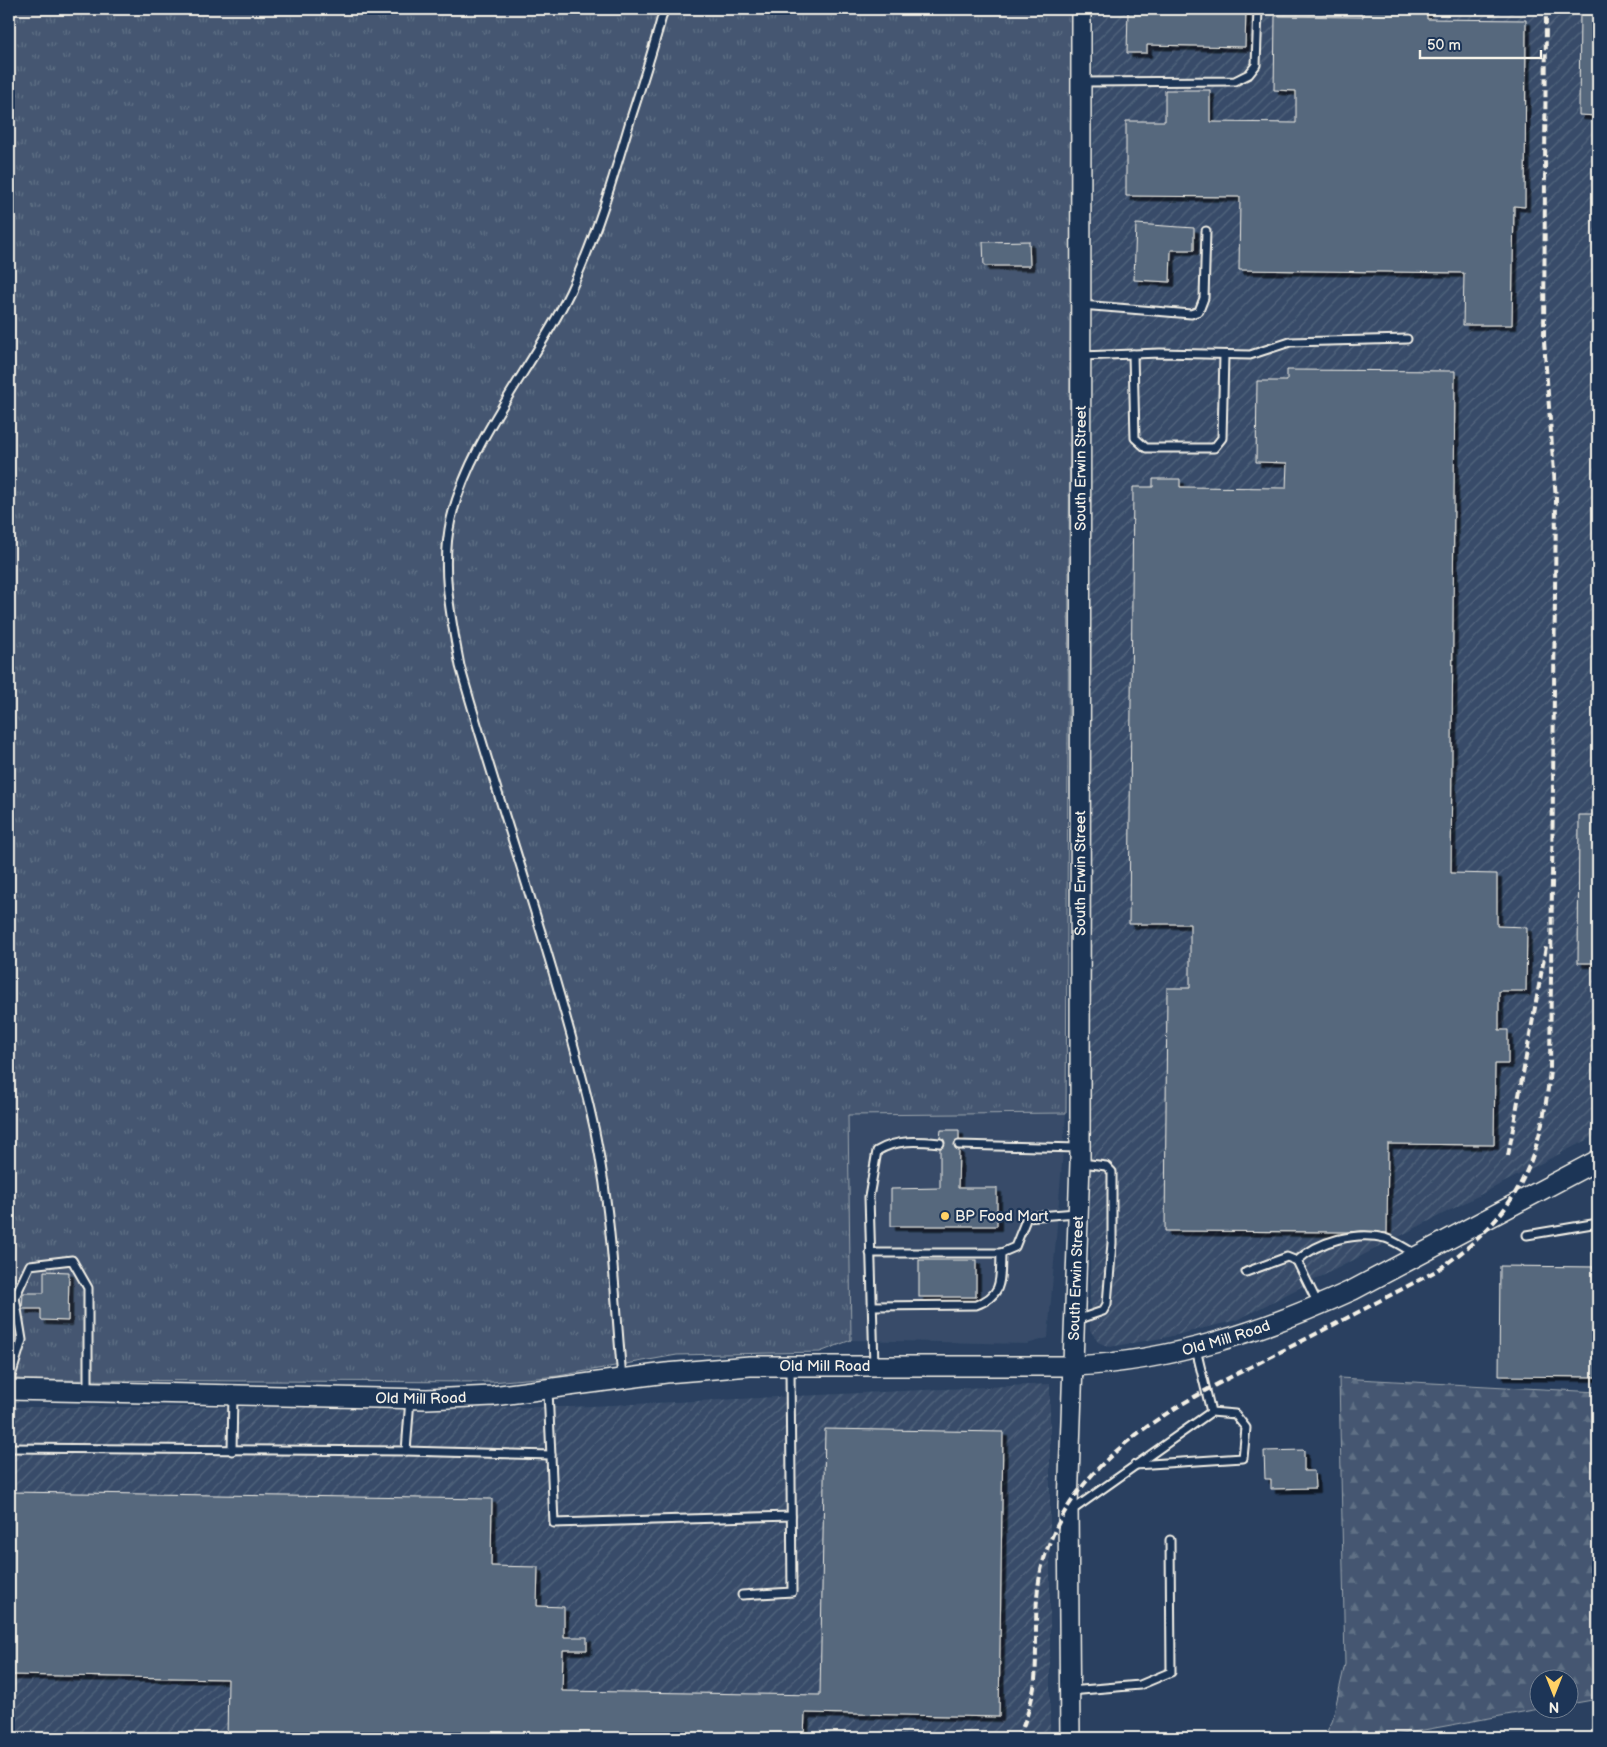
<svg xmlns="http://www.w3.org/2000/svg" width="1607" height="1747" font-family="'Balsamiq Sans',sans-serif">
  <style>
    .built { fill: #374c69 }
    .industrial { fill: url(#industrial-furrows) }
    .grass { fill: url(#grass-tufts); stroke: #9ca4ac }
    .forest { fill: url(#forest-firs); stroke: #9ca4ac }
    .building { fill: #56677d; stroke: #f4f1e8; filter: url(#shadow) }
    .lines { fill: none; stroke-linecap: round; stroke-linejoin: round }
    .lane-casing { stroke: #f4f1e8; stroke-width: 11 }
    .secondary-casing { stroke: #f4f1e8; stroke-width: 22 }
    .lane { stroke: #1d3557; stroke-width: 7 }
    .secondary { stroke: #1d3557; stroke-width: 19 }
    .rail { stroke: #f4f1e8; stroke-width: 4; stroke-dasharray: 8 4; stroke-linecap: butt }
    .poi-dot { fill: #ffd166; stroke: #1d3557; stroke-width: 2 }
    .labels { text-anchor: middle; stroke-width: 4.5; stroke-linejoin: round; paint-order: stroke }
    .street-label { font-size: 15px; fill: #f4f1e8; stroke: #1d3557 }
    .poi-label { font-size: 15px; fill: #f4f1e8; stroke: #1d3557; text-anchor: start }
  </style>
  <defs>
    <pattern id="industrial-furrows" width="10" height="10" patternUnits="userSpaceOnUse" patternTransform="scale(1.25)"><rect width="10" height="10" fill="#374c69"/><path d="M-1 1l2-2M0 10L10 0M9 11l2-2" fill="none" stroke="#55667e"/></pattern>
    <pattern id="grass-tufts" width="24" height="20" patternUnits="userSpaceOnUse" patternTransform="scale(1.25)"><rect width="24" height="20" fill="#445771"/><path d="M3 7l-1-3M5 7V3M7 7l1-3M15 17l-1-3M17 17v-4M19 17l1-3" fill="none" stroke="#607085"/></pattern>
    <pattern id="forest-firs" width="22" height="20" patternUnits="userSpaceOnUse" patternTransform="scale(1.25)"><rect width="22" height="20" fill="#445771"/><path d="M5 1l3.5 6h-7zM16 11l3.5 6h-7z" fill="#607085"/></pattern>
    <filter id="shadow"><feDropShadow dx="4.5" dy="4.5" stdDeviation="0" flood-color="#0009"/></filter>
  </defs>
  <rect width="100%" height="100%" fill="#2a4060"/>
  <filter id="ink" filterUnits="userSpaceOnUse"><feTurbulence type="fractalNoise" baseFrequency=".02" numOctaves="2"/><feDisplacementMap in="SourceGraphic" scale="10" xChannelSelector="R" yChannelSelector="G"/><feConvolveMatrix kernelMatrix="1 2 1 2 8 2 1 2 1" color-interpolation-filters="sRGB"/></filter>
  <g filter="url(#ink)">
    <polygon class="built" points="1066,1113 1048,1338 1027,1344 851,1340 848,1114"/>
    <g class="industrial">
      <polygon points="1093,9 1598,9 1598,1134 1237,1320 1168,1337 1109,1347 1098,1342 1090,1330"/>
      <polygon points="1050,1384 1050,1738 9,1738 9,1407 571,1407"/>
    </g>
    <polygon class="grass" points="9,9 1072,9 1066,1113 848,1115 851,1340 820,1352 677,1355 558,1376 492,1382 30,1380 9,1378"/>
    <polygon class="forest" points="1339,1378 1598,1392 1598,1699 1570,1704 1570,1680 1540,1680 1539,1709 1380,1738 1323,1738 1332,1722 1345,1664"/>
    <g class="building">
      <polygon points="1128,9 1246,9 1245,47 1147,45 1147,53 1127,53"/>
      <polygon points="1363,9 1427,9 1427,19 1526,20 1525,207 1514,206 1512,325 1463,325 1464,273 1239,270 1240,197 1126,196 1126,121 1165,121 1165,90 1210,90 1210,122 1296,123 1296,91 1274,90 1275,16 1363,17"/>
      <polygon points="1580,9 1598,9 1598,116 1579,115"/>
      <polygon points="1136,224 1194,228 1194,250 1171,250 1170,282 1134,280"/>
      <polygon points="1029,241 1030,266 984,266 983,242"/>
      <polygon points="1287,370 1455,371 1451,873 1497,874 1497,926 1527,927 1526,991 1499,991 1499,1030 1508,1030 1508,1064 1495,1064 1494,1145 1388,1144 1387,1233 1362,1231 1346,1232 1165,1231 1167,988 1190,988 1190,924 1129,924 1133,487 1153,487 1153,479 1180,479 1180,487 1286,488 1287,463 1256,462 1257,381 1287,381"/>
      <polygon points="1579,815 1598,815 1598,963 1578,963"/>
      <polygon points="941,1130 959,1130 959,1140 954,1145 959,1150 958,1188 997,1188 997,1226 891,1226 891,1189 940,1188 940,1148 945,1143 940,1138"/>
      <rect x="919" y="1260" width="57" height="37"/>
      <polygon points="1500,1266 1598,1267 1598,1377 1499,1376"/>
      <polygon points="44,1271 69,1272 68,1321 41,1320 41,1309 22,1309 23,1293 44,1293"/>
      <polygon points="825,1429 1003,1432 999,1717 805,1713 804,1738 227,1738 228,1679 9,1675 9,1492 492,1499 491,1566 538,1567 537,1606 564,1607 564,1637 587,1637 587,1650 563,1650 562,1691 820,1695"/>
      <polygon points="1304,1450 1304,1471 1314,1471 1315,1488 1271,1489 1271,1479 1265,1479 1264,1451"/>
    </g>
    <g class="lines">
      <defs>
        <g id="lane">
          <polyline points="1081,82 1235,81 1249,74 1256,65 1258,9"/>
          <polyline points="1081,305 1191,314 1199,311 1204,298 1206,231"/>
          <polyline points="1133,354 1135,438 1146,448 1214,448 1222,438 1224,355"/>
          <polyline points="1081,356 1160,353 1250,355 1290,342 1407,339"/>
          <polyline points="9,764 9,763"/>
          <polyline points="959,1145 1078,1148"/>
          <polyline points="1527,1235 1598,1223"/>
          <polyline points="870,1253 1001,1253 1015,1247 1027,1217 1076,1213"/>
          <polyline points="1246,1272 1287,1257 1297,1261"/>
          <path d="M 1318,1304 L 1297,1261 C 1318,1241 1356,1231 1385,1238 C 1395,1241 1406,1249 1416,1254"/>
          <path d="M 872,1306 L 976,1305 C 1004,1295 1000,1279 1001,1253"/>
          <polyline points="1076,1320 1103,1311 1107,1304 1112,1243 1112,1172 1106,1166 1082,1163"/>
          <path d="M 874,1365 L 869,1197 L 877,1151 C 897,1139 918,1141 940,1143"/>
          <path d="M 622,1378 C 614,1287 611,1194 589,1105 C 553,956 501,812 460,666 C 451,618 440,568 451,519 C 470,439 534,366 570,292 C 596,237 613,179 630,121 C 642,84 654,47 664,9"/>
          <polyline points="9,1383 22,1340 15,1297 30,1265 72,1260 88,1288 88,1390"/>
          <polyline points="548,1390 554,1523 791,1516"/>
          <polyline points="9,1448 406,1451 551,1455"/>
          <polyline points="232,1451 233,1395"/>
          <polyline points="406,1451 410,1399"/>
          <polyline points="1135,1465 1243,1458 1246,1428 1235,1414 1211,1412"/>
          <polyline points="1071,1511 1211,1412 1196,1349"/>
          <polyline points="742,1595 792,1592 790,1368"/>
          <polyline points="1070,1691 1140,1685 1171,1672 1170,1540"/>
        </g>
        <g id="secondary">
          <path id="s1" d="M 9,1390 L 427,1399 L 493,1396 L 666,1373 L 750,1366 L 1074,1366 C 1173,1361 1264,1331 1353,1290 L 1598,1160"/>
          <path id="s2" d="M 1070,1738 L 1068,1506 L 1080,1163 L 1081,9"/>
        </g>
      </defs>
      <use href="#lane" class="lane-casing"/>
      <use href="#secondary" class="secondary-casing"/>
      <use href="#lane" class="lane"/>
      <use href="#secondary" class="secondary"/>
      <g class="rail">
        <polyline points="1508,1156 1546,947"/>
        <path d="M 1018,1738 C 1026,1721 1033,1699 1035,1680 C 1038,1640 1032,1598 1044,1559 C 1077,1448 1193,1396 1288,1348 C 1338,1323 1387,1297 1436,1271 C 1515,1218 1541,1164 1550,1070 L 1556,499 L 1544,341 L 1546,9"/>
      </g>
    </g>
  </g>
  <circle class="poi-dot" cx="945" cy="1216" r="5"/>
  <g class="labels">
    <g class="street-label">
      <text dy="5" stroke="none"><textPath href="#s2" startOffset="1270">South Erwin Street</textPath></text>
      <text dy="5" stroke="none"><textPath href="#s2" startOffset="865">South Erwin Street</textPath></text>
      <text dy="5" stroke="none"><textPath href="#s2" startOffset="460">South Erwin Street</textPath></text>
      <text dy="5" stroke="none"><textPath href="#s1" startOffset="1222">Old Mill Road</textPath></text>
      <text dy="5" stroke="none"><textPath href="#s1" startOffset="818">Old Mill Road</textPath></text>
      <text dy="5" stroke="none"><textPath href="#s1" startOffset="412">Old Mill Road</textPath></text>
    </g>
    <g class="poi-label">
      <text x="955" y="1221">BP Food Mart</text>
    </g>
  </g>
  <rect width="1607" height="1747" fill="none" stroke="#1d3557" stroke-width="30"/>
  <rect x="15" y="15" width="1577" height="1717" fill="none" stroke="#f4f1e8" stroke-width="2" filter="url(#ink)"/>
  <g transform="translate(1554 1694) rotate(180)"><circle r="24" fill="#1d3557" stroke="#738091"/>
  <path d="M0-4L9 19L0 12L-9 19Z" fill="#ffd166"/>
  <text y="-8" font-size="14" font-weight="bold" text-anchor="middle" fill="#f4f1e8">N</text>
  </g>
  <path d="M1420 50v8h121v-8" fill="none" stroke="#f4f1e8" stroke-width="2.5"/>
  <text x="1427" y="50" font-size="15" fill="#f4f1e8" stroke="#1d3557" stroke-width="4" paint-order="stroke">50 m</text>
</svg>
